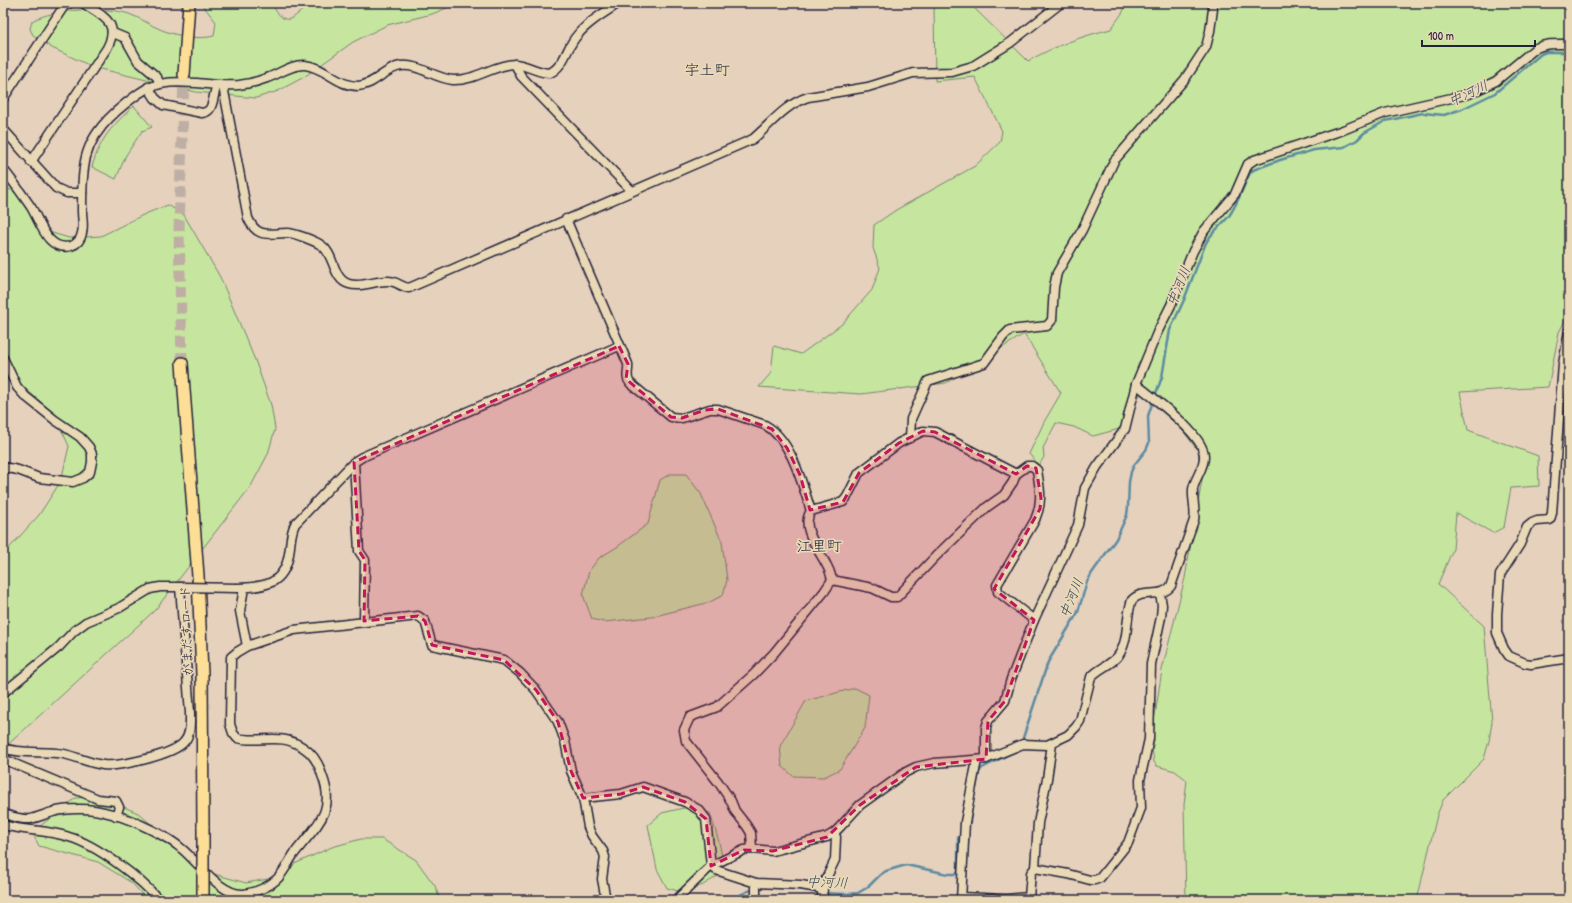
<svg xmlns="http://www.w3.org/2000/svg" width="1572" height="903" font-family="'Patrick Hand','Klee One',sans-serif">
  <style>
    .green { fill: #c6e69f; stroke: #74846d }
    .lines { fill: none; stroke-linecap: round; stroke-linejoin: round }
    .stream { stroke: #5d8ba1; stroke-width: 2.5 }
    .highway-tunnel { stroke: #bfaea3; stroke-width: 11; stroke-dasharray: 11 5.5; stroke-linecap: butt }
    .minor-casing { stroke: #22223b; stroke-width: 11 }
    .highway-casing { stroke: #22223b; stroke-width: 14 }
    .minor { stroke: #ead9b6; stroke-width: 8 }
    .highway { stroke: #fdde96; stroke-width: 11 }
    .minor-bridge-casing { stroke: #22223b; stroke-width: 11; stroke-linecap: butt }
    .highway-bridge-casing { stroke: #22223b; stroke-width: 14; stroke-linecap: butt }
    .minor-bridge { stroke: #ead9b6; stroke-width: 8 }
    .highway-bridge { stroke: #fdde96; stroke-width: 11 }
    .marked { fill: #c2185b; fill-opacity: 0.2; stroke: #c2185b; stroke-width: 3; stroke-dasharray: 8 5; stroke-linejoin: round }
    .labels { text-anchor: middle; stroke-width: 3.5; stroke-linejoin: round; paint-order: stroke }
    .street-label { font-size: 13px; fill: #22223b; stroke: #ead9b6 }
    .water-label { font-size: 14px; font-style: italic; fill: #36455d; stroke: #ead9b6 }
    .quarter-label { font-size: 15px; fill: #22223b; stroke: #ead9b6 }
  </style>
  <rect width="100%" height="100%" fill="#e6d1bd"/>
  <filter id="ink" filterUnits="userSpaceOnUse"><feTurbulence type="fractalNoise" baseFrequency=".025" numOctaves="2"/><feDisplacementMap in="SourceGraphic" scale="8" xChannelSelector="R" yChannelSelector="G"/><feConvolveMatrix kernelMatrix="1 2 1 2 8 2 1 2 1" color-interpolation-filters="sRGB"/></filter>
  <g filter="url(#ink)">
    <g class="green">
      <path d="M 201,3 L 271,3 C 286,29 291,20 310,3 L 459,3 L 432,14 L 387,25 L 353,42 L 304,77 L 278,91 L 256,98 L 196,92 L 93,67 L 52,48 L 33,35 L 30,29 L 32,21 C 52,9 107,6 129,14 C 141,18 151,26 162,30 C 177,36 199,40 214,36 L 216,22 Z"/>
      <path d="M 934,3 L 969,3 L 1028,61 C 1055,46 1082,36 1111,29 L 1123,12 L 1126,3 L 1569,3 L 1569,313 L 1559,332 L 1548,387 L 1460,392 L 1468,430 L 1538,456 L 1539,486 L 1511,488 L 1504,527 L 1493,533 L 1456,513 L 1453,549 L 1438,584 L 1484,626 L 1492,722 L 1489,741 L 1484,759 L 1443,800 L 1437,815 L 1417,900 L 1186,900 L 1184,805 L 1187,780 L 1175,771 L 1157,766 L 1154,762 L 1151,741 L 1162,670 L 1185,578 L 1202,480 L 1198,451 L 1160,399 L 1141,393 L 1119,429 L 1093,436 L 1074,427 L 1056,423 L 1043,448 L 1044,457 L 1039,465 L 1029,454 L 1044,422 L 1061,393 L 1024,334 L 946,383 L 861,394 L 759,387 L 771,373 L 774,346 L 801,354 L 842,324 L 872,290 L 880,268 L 873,248 L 874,225 L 896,210 L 975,166 L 1000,142 L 1002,131 L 975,77 L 935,81 Z"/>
      <path d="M 134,106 L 152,127 L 142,131 L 126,155 L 116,179 L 92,167 C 101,137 111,127 134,106 Z"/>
      <polygon points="3,186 18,194 52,233 69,238 101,236 145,214 168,205 184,215 220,277 255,360 271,405 275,429 268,454 251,486 155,610 3,749 3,555 39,515 61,481 69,446 54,413 3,370 3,268 5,267 7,252 3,244"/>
      <polygon points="670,474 686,474 701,494 722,542 727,580 723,595 710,602 651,617 604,622 592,619 583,595 589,571 599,558 617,547 648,524 660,480"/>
      <polygon points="855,688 869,695 865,728 840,769 824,777 793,776 782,766 780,746 806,701"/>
      <polygon points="92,797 117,804 138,813 174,844 214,874 246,883 268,879 290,866 332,847 361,839 382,839 416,860 435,886 440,900 147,900 132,883 98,862 39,846 34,836 39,827 76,798"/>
      <path d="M 688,807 L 710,813 C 715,830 726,857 721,874 L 703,885 L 682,892 L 667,888 L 657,869 L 648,825 L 662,813 Z"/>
    </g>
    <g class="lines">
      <g class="stream">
        <path d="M 1155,396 L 1162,377 L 1170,330 L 1184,300 L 1205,245 C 1210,233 1221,226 1229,216 C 1238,203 1243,187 1250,173 L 1253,170 L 1280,160 L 1314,150 L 1344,147 L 1357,140 L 1364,133 L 1385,121 L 1423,113 L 1444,115 L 1462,109 L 1495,93 L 1541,54 L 1546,52 L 1569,52"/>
        <polyline points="1023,738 1048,662 1078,612 1087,582 1092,573 1116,539 1127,515 1128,507 1129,482 1131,472 1134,465 1146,450 1149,443 1148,416 1153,401"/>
        <polyline points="976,788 979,772 982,768 1016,751"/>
        <polyline points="968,827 970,822 973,799"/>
        <polyline points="823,893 845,894 858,893 868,887 880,875 886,871 906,865 948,874 956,874 958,870 958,838 963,832"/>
        <path d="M 734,900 C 754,880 789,889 814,891"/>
      </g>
      <polyline class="highway-tunnel" points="182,363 179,230 184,75"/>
      <defs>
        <g id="minor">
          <polyline points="113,33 125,38 138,61 157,77 159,83"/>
          <polyline points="515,64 521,76 632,191"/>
          <path d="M 223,86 L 248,218 C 257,239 269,233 287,233 C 295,233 315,241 321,245 C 335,254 332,279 349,284 C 362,288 376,280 389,281 C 396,281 401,287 409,288 L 753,139 C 771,124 784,105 808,97 L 868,87 L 913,73 L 952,72 L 973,66 L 1010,43 L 1061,3"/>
          <path d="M 148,87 L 155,98 L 163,105 L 202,113 C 215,112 212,95 217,86"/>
          <polyline points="3,99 64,6 70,3"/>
          <polyline points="3,129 56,188 67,193 82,193"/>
          <path d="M 31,162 L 107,48 C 121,22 102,16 83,3"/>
          <path d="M 3,169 C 13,181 22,194 31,207 C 40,221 47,252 71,246 C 77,244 81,239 82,233 C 84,226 82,218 82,211 C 82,197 82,182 84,168 C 87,135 112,113 138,94 C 168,72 205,88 239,85 C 248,84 259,81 267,78 C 279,74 292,64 305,65 C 325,67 337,86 358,86 C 375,85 385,68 401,66 C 419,64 434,78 453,80 C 475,81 495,64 515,64 C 528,65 538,73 550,73 C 564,66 566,50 575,38 C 586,23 604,13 619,3"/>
          <path d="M 566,219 L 628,364 C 629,371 625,377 630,383 L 671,417 L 682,418 L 710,409 L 718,409 L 765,425 C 792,440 802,484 811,511"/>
          <polyline points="1569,331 1563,364 1552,513 1550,520 1537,521 1532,523 1527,527 1520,544 1500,575 1497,614 1497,633 1504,649 1509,656 1525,663 1531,664 1569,658"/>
          <polyline points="3,358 17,387 25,396 55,420 80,437 89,447 92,454 92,462 90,472 83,478 73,482 39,478 18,470 3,467"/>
          <polyline points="910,438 911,419 928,381 984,363 1003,337 1010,330 1047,326 1052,320 1054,287 1057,273 1082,230 1114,161 1185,79 1206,47 1210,31 1213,9 1212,3"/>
          <polyline points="354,462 359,551 365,560 364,621"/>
          <path d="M 832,580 L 872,588 L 891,597 L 897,597 L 936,556 L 987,507 L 1004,495 L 1013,482 L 1016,474 L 1027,466 L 1032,466 L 1037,470 C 1040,490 1043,501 1035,520 L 997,585 L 998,592 L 1034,620"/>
          <path d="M 237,588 C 264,587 284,585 289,554 C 291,543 290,534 295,524 L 354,462 L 362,457 L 619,346"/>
          <polyline points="244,588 240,611 247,646"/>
          <polyline points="3,693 59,647 74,631 86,622 119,608 150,589 160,587 182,587"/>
          <path d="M 3,748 C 22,755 44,750 64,754 C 77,757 89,763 103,765 C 119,767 173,755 184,742 C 191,735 190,722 190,713 L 180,587"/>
          <polyline points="3,759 98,799 116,801 119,807 116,816"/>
          <path d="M 986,759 L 986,728 L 988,721 L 1005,701 L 1011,679 L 1034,620 L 1078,525 L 1085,488 L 1097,467 L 1125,429 L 1136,384 L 1157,333 L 1171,305 L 1193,251 L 1204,231 L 1235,194 L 1248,164 L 1254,160 L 1343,130 L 1385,113 L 1469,94 L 1496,81 L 1536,48 C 1547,43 1557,44 1569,44"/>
          <polyline points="583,798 621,794 643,787 685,802 699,810 706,819 711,866 716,870 756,883 801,885 823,889"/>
          <path d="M 3,814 C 11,816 21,820 30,819 C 37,818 45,814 53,812 C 60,810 69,809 77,809 C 102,808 130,819 152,830 C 162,835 173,841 182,849 C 199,863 221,896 244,894 C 257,892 271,886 279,877 C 285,870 289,861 294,854 C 315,826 337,813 322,775 C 319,764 313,754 304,748 C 280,731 261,744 237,738 L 233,733 L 230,724 L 231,657 L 237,652 L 247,646 L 294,630 L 418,616 L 425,621 L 432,645 L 504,660 L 520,673 L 536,690 L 558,722 L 565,741 L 571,771 L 583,798 L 588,827 L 592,836 L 603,851 L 605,857 L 602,879 L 606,900"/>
          <path d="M 3,825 C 25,831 48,830 69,837 C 97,845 140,878 159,900"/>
          <path d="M 752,849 L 751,833 L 746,825 L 735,811 L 731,801 L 719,783 L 686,741 L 684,730 L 690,717 L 717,707 L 754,674 L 774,653 L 824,592 L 832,580 C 831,576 830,571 828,568 C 821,552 799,528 811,511 L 843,502 L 847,497 L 859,473 L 899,443 L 923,431 L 935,432 L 1016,474"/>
          <polyline points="1035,868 1068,874 1090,880 1095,880 1100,878 1128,843 1141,808 1140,780 1149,739 1151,664 1161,617 1162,605 1160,594"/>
          <polyline points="756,883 756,900"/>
          <polyline points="962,897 1006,899 1029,897 1031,873 1035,868 1038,823 1047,779 1052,744"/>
          <polyline points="825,899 822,895 824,883 835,860 836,837 834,833"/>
          <path d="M 676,900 L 711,866 L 744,850 L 752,849 L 773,851 L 827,837 L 834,833 L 840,827 L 860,805 L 906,772 L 916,767 L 934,763 L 986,759 L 1023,744 L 1047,745 L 1068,735 L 1076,727 L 1080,721 L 1091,677 C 1099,668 1111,665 1118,656 C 1130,640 1125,617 1132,600 C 1144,588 1161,599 1171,586 L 1194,520 C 1196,509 1192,499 1193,489 C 1195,478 1204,468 1204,457 C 1206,436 1152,397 1136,384"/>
          <polyline points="961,900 965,822 977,760"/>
        </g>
        <g id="highway">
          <polyline points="184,75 189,3"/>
          <polyline points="182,363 198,576 202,675 203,827"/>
        </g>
      </defs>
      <use href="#minor" class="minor-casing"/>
      <use href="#highway" class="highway-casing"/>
      <use href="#minor" class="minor"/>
      <use href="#highway" class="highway"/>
      <defs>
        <polyline id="minor-bridge" points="182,587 237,588"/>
        <polyline id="highway-bridge" points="203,900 203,827"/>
      </defs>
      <use href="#minor-bridge" class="minor-bridge-casing"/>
      <use href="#highway-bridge" class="highway-bridge-casing"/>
      <use href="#minor-bridge" class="minor-bridge"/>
      <use href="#highway-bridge" class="highway-bridge"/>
    </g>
  </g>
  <path class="marked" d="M 619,346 L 628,364 L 626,379 L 671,417 L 682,418 L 705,410 L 718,409 L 772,429 L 787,448 L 800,475 L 810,510 L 843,502 L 859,473 L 899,443 L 923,431 L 935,432 L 1016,474 L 1027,466 L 1036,468 L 1041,498 L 1040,509 L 994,589 L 1034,620 L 1005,701 L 988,721 L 986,759 L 916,767 L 860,805 L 827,837 L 773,851 L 744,850 L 711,866 L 706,819 L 685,802 L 643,787 L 621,794 L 583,798 L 571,771 L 558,722 L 536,690 L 504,660 L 432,645 L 425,621 L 418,616 L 364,621 L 365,560 L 359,551 L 354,462 Z"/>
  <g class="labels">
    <g class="street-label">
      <text transform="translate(186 631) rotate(-92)" y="5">がまだすロード</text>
    </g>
    <g class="water-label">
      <text transform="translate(1468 93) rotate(-25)" y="5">中河川</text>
      <text transform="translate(1178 286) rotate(-68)" y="5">中河川</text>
      <text transform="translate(1071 598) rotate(-68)" y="5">中河川</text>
      <text transform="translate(827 882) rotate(2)" y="5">中河川</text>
    </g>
    <g class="quarter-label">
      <text x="707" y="75">宇土町</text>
      <text x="819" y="551">江里町</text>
    </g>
  </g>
  <rect width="1572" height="903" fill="none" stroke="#ead9b6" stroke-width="16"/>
  <rect x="8" y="8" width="1556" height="887" fill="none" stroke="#22223b" stroke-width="1.5" filter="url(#ink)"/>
  <path d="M1422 40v6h113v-6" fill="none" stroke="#22223b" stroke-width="2"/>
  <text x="1428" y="40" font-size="12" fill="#22223b" stroke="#ead9b6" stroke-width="3" paint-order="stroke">100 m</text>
</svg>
